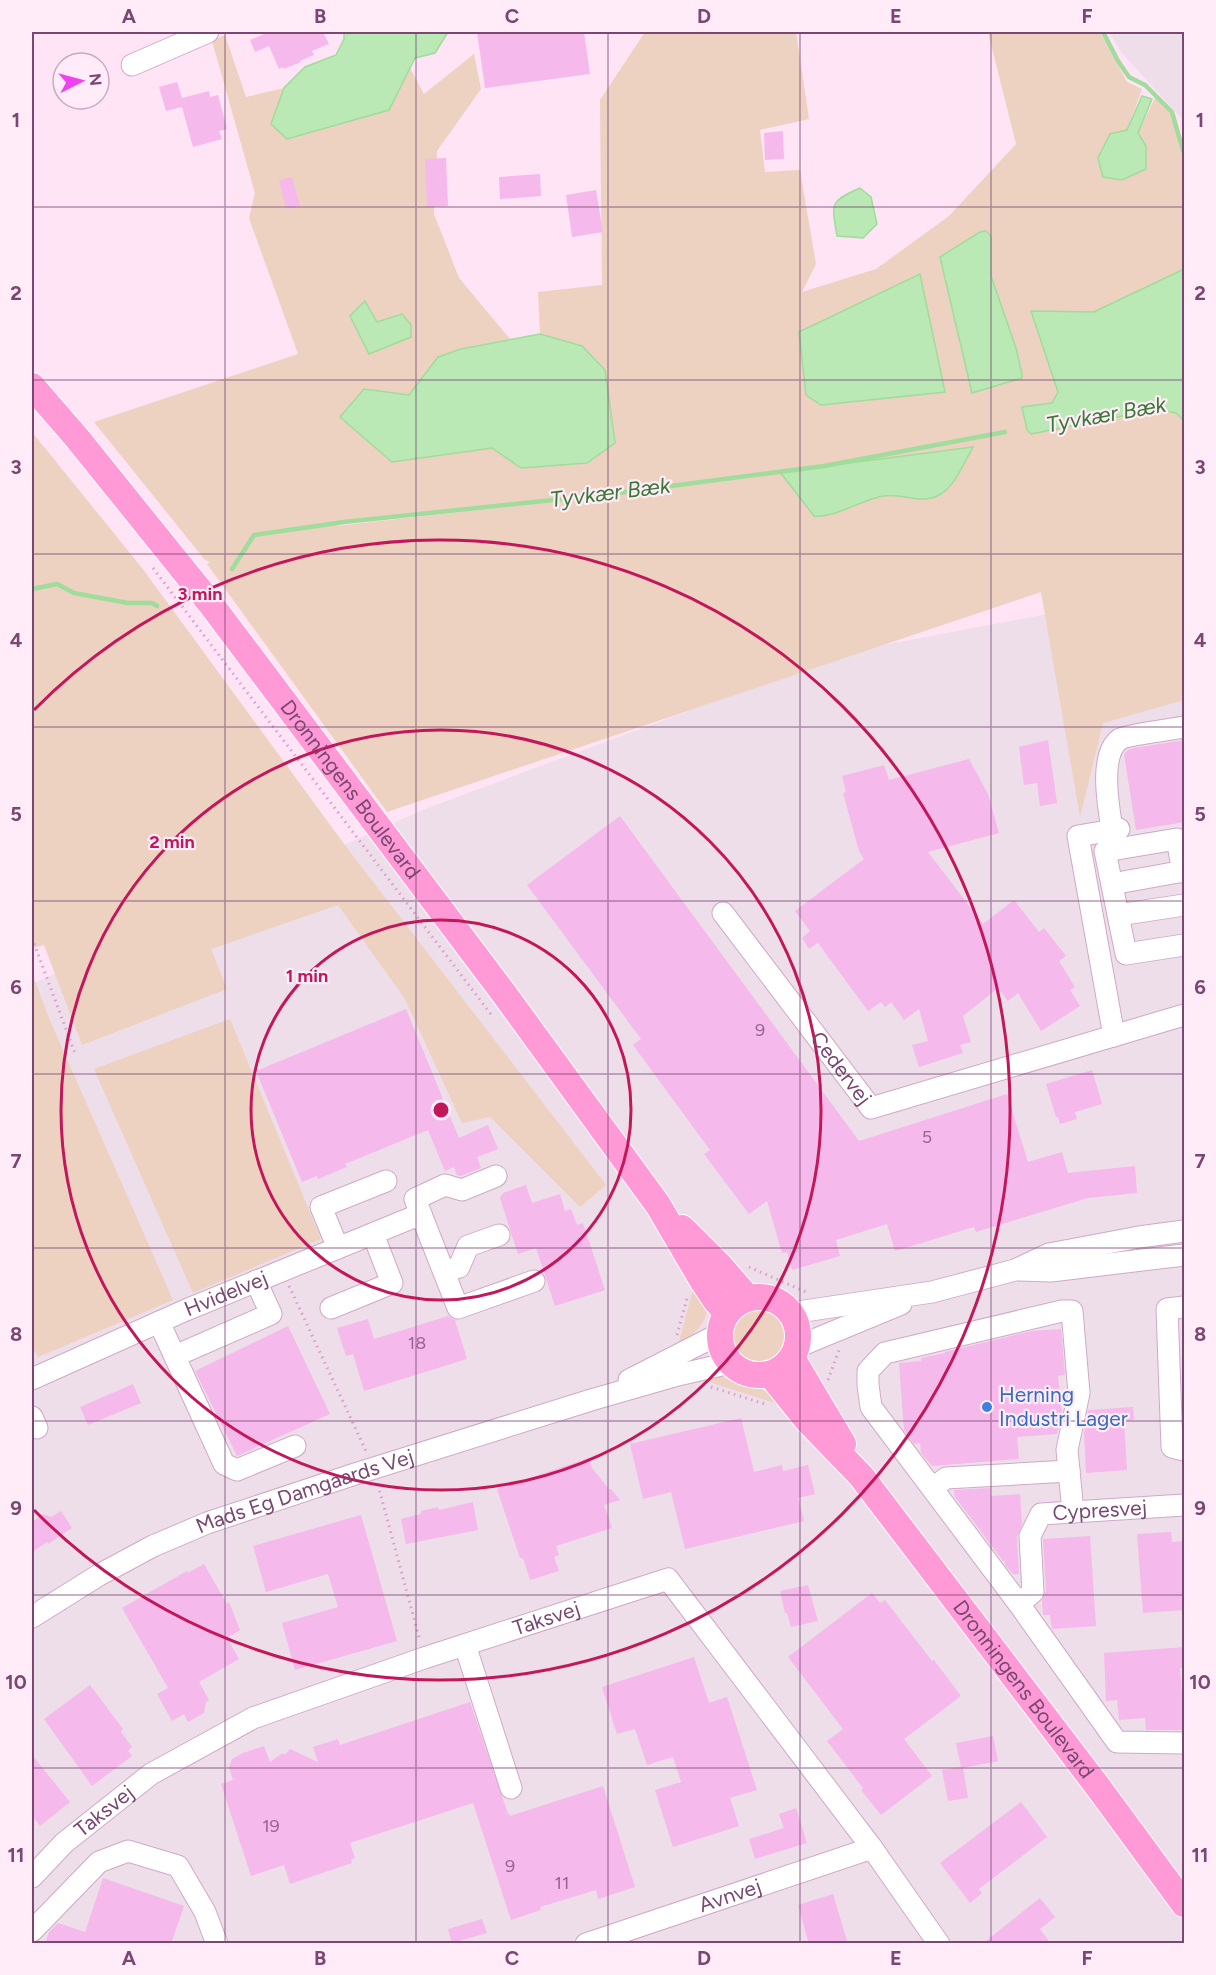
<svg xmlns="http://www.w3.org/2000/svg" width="1216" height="1975" font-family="Figtree,sans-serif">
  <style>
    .industrial { fill: #eddee9 }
    .green { fill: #edd1c1; fill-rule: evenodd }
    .water { fill: #bae9b6; stroke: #a0dc9b; stroke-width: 1.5 }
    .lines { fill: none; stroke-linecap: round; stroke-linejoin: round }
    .stream { stroke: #a0dc9b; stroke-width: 4.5 }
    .building { fill: #f6b9eb }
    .minor-casing { stroke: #d0a9c8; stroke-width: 23 }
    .major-casing { stroke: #fff; stroke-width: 28 }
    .path { stroke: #db9cd1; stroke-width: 3; stroke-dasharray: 1.5 4.5; stroke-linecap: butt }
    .minor { stroke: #fff; stroke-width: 21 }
    .major { stroke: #ff9ad6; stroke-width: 26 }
    .grid { fill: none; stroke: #794772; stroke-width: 1.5; stroke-opacity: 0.55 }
    .ring { fill: none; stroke: #c2185b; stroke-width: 3 }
    .shop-dot { fill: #3f7fe0; stroke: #ffecf8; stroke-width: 2 }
    .labels { text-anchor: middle; stroke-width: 4.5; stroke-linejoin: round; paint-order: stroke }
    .number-label { font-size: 18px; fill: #986490 }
    .street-label { font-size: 21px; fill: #794772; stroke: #ffecf8 }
    .shop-label { font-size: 21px; fill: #366cbe; stroke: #ffecf8; text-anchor: start }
    .water-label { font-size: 22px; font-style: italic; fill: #3a7836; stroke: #ffecf8 }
    .centre { fill: #c2185b; stroke: #ffecf8; stroke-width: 3 }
    .ring-label { font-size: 18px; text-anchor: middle; font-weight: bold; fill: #c2185b; stroke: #ffecf8; stroke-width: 4.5; stroke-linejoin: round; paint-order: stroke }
    .neatline { fill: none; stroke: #794772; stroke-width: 2 }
    .grid-label { font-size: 20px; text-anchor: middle; font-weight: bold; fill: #794772 }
  </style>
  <rect width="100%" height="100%" fill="#fee4f4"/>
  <g class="industrial">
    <polygon points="1109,32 1184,32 1184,121 1121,52"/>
    <polygon points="1184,588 1184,1943 32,1943 32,984 425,809 847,652"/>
  </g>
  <g class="green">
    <path d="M 645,32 L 796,32 L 809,119 L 760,130 L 765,172 L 800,170 L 816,264 L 802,292 L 876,269 L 949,216 L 1016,144 L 988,32 L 1100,32 L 1127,82 L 1142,89 L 1127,130 L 1146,146 L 1138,133 L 1156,96 L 1173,117 L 1182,155 L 1184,159 L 1184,700 L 1103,723 L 1080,817 L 1041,592 L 387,812 L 207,564 L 210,562 L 205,560 L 94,422 L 298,354 L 249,218 L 255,193 L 212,41 L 225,35 L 246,97 L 284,88 L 271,124 L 389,110 L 410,68 L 424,94 L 474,54 L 481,89 L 437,151 L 434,214 L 459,278 L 510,339 L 461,349 L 438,357 L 409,395 L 364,389 L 392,462 L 492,447 L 521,468 L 582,346 L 540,334 L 538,292 L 602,285 L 600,100 ZM 990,236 L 991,276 L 1016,348 L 940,258 ZM 540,502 L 540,503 L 336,526 L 344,522 Z"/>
    <polygon points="32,432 142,568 350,852 606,1185 580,1207 490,1117 462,1123 405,999 338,905 211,949 227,989 82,1045 44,945 32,948"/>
    <polygon points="32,973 48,1016 173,1300 38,1357 32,1346"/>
    <polygon points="230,1019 321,1239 193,1293 94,1069"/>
    <path d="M 700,1285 C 702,1291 706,1298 707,1305 C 709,1322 691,1336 680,1346 L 679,1342 L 693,1290 Z"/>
    <circle cx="758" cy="1335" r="27"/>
    <polygon points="719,1375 743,1386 760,1389 775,1394 786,1409 778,1404 709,1382 695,1380"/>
  </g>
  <g class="water">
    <polygon points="344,32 448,32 435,53 415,58 389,110 287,139 271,124 284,88 305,67 336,55 344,39"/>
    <polygon points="1142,96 1152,99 1138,133 1146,146 1146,169 1122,180 1103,177 1098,158 1110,134 1127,130"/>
    <path d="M 860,188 L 871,197 L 877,224 L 863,238 L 837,236 C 832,204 828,202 860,188 Z"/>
    <polygon points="986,231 991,236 991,276 1016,348 1022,374 1022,378 972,393 940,257 980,232"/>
    <polygon points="1184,269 1184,421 1176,413 1158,409 1031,434 1027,430 1022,407 1052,403 1058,392 1031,311 1094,312"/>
    <polygon points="920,274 945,392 821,405 806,395 799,332"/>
    <polygon points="365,301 377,322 402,314 411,325 411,337 369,354 350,316"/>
    <polygon points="540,334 582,346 605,370 615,443 587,463 521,468 492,448 392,462 340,417 364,389 409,395 438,357 461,349"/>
    <path d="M 973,447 C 964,462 955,487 939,495 C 921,505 903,493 884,496 C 863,499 832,519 814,516 L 780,472 Z"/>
  </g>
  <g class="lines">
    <g class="stream">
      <polyline points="1103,32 1118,61 1129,77 1145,85 1172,112 1184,154"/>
      <polyline points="232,569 254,535 344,522 610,494 824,466 1005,432"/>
      <polyline points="32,589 57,584 74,593 128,603 152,603 157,606"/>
    </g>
  </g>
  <g class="building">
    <polygon points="269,32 323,32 329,44 312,51 314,55 300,61 301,62 284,69 283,67 279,69 269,46 255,52 250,40"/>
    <polygon points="477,32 584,32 590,74 485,88"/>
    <polygon points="177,82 182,98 209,91 210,97 218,95 227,129 219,131 222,139 193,147 182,107 166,111 159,87"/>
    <polygon points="783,131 784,159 765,160 764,133"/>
    <polygon points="446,158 448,206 427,207 425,159"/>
    <polygon points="540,174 541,196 500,199 499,177"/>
    <polygon points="292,177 300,206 286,209 279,180"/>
    <polygon points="596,190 603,232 572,237 566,195"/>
    <polygon points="1048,740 1057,803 1040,806 1037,783 1024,785 1019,747"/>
    <polygon points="1185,740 1185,822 1136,830 1124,754 1128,750 1134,748"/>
    <polygon points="969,759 988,794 999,833 928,852 983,924 1014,900 1039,932 1044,928 1066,956 1059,961 1075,987 1070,990 1080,1006 1041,1031 1018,993 1008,1001 998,988 963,1016 971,1042 960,1045 963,1053 919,1067 912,1045 928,1041 919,1009 904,1020 891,1002 885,1007 881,1002 868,1011 818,943 809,949 802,938 810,931 795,911 864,859 859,851 843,793 846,792 842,776 884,765 889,780"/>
    <polygon points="620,816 859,1141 1007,1094 1028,1162 1062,1152 1068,1173 1135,1166 1137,1193 1088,1198 976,1232 974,1227 895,1251 887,1224 836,1240 840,1256 792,1270 787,1252 782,1253 767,1201 749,1214 704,1154 710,1150 633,1045 641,1039 527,885"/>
    <polygon points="406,1009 459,1138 488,1125 498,1149 477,1157 481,1168 461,1176 457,1175 454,1167 445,1171 428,1130 345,1164 347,1167 318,1179 317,1176 302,1182 256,1071"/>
    <polygon points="1092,1070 1102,1104 1075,1112 1077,1119 1060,1124 1058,1117 1056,1117 1046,1084"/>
    <polygon points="526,1185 532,1203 560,1194 565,1211 571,1209 577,1225 583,1223 605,1290 555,1306 536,1248 518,1254 500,1198 503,1193"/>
    <polygon points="448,1316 455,1320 467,1359 364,1391 353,1354 346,1356 337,1328 368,1319 374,1339"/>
    <polygon points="288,1326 330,1414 237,1456 195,1371"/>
    <polygon points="1061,1329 1065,1375 1058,1376 1062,1412 1057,1434 1017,1437 1019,1459 932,1466 921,1453 920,1443 914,1444 904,1430 899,1363 921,1361 921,1358 945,1353 945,1352 1031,1331"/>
    <polygon points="133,1384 141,1403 88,1425 80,1407"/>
    <polygon points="1133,1407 1134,1420 1124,1421 1127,1470 1086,1473 1084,1433 1088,1410"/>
    <polygon points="741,1418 754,1472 782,1465 783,1471 808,1465 815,1494 798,1498 804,1521 685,1549 671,1492 643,1499 630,1444"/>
    <polygon points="589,1458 592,1468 609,1489 611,1489 620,1500 604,1505 612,1528 556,1546 559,1555 554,1557 559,1571 530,1580 523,1558 520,1558 497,1489"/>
    <polygon points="990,1488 991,1496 1020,1494 1022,1524 1017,1537 1019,1574 1013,1574 1005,1565 1005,1561 1003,1561 955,1497 954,1490"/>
    <polygon points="473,1502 478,1530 406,1544 401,1519 421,1514 421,1511 438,1507 439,1510"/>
    <polygon points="61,1511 72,1528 48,1544 47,1542 32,1552 32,1522 43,1514 51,1517"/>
    <polygon points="361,1515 397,1641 295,1670 282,1623 338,1607 328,1574 266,1592 253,1546"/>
    <polygon points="1171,1532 1172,1542 1185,1541 1185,1610 1143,1613 1137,1534"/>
    <polygon points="1090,1536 1096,1626 1052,1629 1050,1615 1043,1615 1042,1601 1046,1591 1043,1539"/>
    <polygon points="204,1564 227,1604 229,1602 240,1630 227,1638 239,1659 199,1682 209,1700 206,1702 204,1713 188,1722 184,1714 172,1721 157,1694 168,1688 122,1608 187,1571 188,1573"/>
    <polygon points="808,1585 818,1621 791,1627 787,1613 785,1613 780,1591"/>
    <polygon points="872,1593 880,1603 885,1600 932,1661 934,1660 961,1696 904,1739 932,1776 881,1815 861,1790 863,1788 827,1741 843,1729 788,1657"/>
    <polygon points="1185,1647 1185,1668 1180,1668 1182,1695 1185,1696 1185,1730 1146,1730 1145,1718 1119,1720 1117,1700 1106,1701 1104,1653"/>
    <polygon points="694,1657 709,1703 727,1697 757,1790 730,1798 739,1826 673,1847 655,1790 681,1782 673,1757 647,1765 635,1729 617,1734 602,1687"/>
    <polygon points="90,1685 123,1729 121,1732 132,1747 128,1751 132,1756 92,1786 44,1719"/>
    <polygon points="470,1702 508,1814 509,1813 510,1816 603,1786 635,1887 598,1899 596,1890 540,1907 541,1910 511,1920 473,1803 350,1843 355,1858 351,1860 352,1863 290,1884 284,1865 251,1876 221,1784 233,1780 229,1767 232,1759 243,1753 264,1746 270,1762 281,1754 286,1754 290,1749 318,1762 313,1747 338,1739 340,1745"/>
    <polygon points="993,1736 998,1761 963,1768 968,1798 948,1801 942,1770 961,1767 956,1743"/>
    <polygon points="32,1755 70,1802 40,1826 32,1815"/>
    <polygon points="1021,1802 1047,1837 979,1889 982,1893 970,1903 940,1863"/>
    <polygon points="796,1808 807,1843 755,1859 749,1839 784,1828 779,1814"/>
    <polygon points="103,1878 184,1906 171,1944 45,1944 49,1932 58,1923 85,1932"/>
    <polygon points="833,1894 848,1944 809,1944 798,1905"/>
    <polygon points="1040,1898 1055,1917 1040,1929 1051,1944 982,1944"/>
    <polygon points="482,1919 487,1933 452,1943 448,1929"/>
  </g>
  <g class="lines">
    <defs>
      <g id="minor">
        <polyline points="132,65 208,32"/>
        <path d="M 1114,843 C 1111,818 1096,756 1120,739 C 1126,735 1174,729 1184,727"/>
        <polyline points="1183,872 1177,839 1105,851 1126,954 1184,945"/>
        <polyline points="1112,884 1184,871"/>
        <path id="s1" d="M 723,913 L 871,1108 L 1184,1015"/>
        <polyline points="1118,915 1184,905"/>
        <polyline points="1114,1036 1078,836 1119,829"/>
        <polyline points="496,1176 462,1190 445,1185 415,1199 458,1308 534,1281"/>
        <polyline points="338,1248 321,1207 386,1181"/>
        <polyline points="1019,1270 1051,1271 1184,1255"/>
        <polyline points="444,1272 459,1267 468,1246 499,1235"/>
        <polyline points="1184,1307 1167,1309 1172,1447 1184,1450"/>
        <polyline points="331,1308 392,1283 373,1234"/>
        <polyline points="791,1313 932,1292 1015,1270 1049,1254 1139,1237 1184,1231"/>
        <polyline points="159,1322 224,1464 237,1470 295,1446"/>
        <polyline points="797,1347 901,1304"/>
        <polyline points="175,1356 271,1314 256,1281"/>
        <path id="s2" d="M 32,1379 L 186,1310 L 421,1214"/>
        <polyline points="629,1380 719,1334"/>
        <polyline points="32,1417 37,1428"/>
        <polyline points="933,1488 946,1478 1069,1471"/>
        <polyline points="1073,1512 1067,1450 1079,1393 1072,1311 1062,1311 885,1353 868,1371 868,1385 871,1407 1019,1604 1117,1742 1184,1743"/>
        <path id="s3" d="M 1019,1604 L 1033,1592 L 1030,1536 L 1041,1514 L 1184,1505"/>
        <path id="s4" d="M 32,1617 L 99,1575 L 153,1546 L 207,1523 L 352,1475 L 591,1400 L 678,1375 L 730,1363"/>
        <polyline points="465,1645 511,1788"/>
        <path id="s5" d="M 32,1877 L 64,1843 L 151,1774 L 253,1718 L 424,1658 L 668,1579 L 872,1848 L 939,1944"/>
        <polyline points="32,1931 99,1862 128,1851 178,1866 205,1912 217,1944"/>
        <path id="s6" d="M 586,1944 L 872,1848"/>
      </g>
      <g id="major">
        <path id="s7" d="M 32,386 L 77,438 L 210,603 L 505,995 L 658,1205 L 702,1280 L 716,1301 L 727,1313"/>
        <polyline points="682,1228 720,1266 748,1298"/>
        <circle cx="759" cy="1336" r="39"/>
        <polyline points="792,1358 843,1444"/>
        <path id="s8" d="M 770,1374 L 806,1419 L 861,1476 L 1098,1787 L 1184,1904"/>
      </g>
    </defs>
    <use href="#minor" class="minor-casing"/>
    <use href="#major" class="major-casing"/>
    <g class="path">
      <polyline points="153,568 493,1017"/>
      <polyline points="32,938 76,1056"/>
      <polyline points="749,1267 806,1292"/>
      <polyline points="289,1286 366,1451"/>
      <polyline points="677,1335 688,1295"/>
      <polyline points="828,1380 839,1350"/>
      <polyline points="711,1387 768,1405"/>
      <polyline points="378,1485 420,1641"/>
    </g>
    <use href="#minor" class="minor"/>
    <use href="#major" class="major"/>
  </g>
  <path class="grid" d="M 225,32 L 225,1944M 416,32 L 416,1944M 608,32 L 608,1944M 800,32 L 800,1944M 991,32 L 991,1944M 32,207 L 1184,207M 32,380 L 1184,380M 32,554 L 1184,554M 32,727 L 1184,727M 32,901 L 1184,901M 32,1074 L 1184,1074M 32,1248 L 1184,1248M 32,1421 L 1184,1421M 32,1595 L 1184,1595M 32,1768 L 1184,1768"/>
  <g class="ring">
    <circle cx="441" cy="1110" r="190"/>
    <circle cx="441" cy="1110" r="380"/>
    <path d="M34 710A570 570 0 1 1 34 1510"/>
  </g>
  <circle class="shop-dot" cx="987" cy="1407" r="6"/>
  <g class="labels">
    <g class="number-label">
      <text x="760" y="1036">9</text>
      <text x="927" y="1143">5</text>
      <text x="417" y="1349">18</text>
      <text x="271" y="1832">19</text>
      <text x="510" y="1872">9</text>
      <text x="562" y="1889">11</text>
    </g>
    <g class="street-label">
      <text dy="7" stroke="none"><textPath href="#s7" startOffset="514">Dronningens Boulevard</textPath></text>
      <text dy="7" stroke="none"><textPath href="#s1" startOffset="195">Cedervej</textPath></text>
      <text dy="7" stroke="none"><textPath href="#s2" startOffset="212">Hvidelvej</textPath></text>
      <text dy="7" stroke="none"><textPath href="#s4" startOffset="302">Mads Eg Damgaards Vej</textPath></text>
      <text dy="7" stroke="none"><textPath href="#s3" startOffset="158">Cypresvej</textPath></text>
      <text dy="7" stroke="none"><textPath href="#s5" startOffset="584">Taksvej</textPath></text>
      <text dy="7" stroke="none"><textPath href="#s8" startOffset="405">Dronningens Boulevard</textPath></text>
      <text dy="7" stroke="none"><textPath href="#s5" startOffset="98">Taksvej</textPath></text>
      <text dy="7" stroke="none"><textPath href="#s6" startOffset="152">Avnvej</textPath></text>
    </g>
    <g class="shop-label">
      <text x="999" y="1402">Herning<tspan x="999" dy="24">Industri Lager</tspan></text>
    </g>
    <g class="water-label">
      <text transform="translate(1106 414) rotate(-10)" y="8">Tyvkær Bæk</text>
      <text transform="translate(610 492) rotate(-7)" y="8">Tyvkær Bæk</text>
    </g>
  </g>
  <circle cx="441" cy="1110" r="9" class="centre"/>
  <g class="ring-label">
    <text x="200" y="600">3 min</text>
    <text x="172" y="848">2 min</text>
    <text x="307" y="982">1 min</text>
  </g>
  <rect width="1216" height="1975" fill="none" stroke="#ffecf8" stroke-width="66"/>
  <g transform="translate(81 81) rotate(84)"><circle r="28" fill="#ffecf8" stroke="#c9aac2" stroke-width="1.5"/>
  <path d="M0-4.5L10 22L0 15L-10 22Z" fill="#f13ff2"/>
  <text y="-9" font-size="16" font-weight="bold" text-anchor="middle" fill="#794772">N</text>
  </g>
  <rect x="33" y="33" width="1150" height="1909" class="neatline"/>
  <g class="grid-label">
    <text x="129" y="23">A</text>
    <text x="320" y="23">B</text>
    <text x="512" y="23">C</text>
    <text x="704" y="23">D</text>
    <text x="896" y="23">E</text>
    <text x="1087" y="23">F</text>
    <text x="16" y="127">1</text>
    <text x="1200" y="127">1</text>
    <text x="16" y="300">2</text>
    <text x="1200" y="300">2</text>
    <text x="16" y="474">3</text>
    <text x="1200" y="474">3</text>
    <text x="16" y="647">4</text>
    <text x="1200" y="647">4</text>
    <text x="16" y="821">5</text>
    <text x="1200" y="821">5</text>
    <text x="16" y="994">6</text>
    <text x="1200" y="994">6</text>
    <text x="16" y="1168">7</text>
    <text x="1200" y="1168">7</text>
    <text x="16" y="1341">8</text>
    <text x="1200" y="1341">8</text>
    <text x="16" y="1515">9</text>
    <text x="1200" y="1515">9</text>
    <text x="16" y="1689">10</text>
    <text x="1200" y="1689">10</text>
    <text x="16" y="1862">11</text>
    <text x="1200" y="1862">11</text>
    <text x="129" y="1965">A</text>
    <text x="320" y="1965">B</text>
    <text x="512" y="1965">C</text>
    <text x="704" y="1965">D</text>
    <text x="896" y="1965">E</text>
    <text x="1087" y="1965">F</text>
  </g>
</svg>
